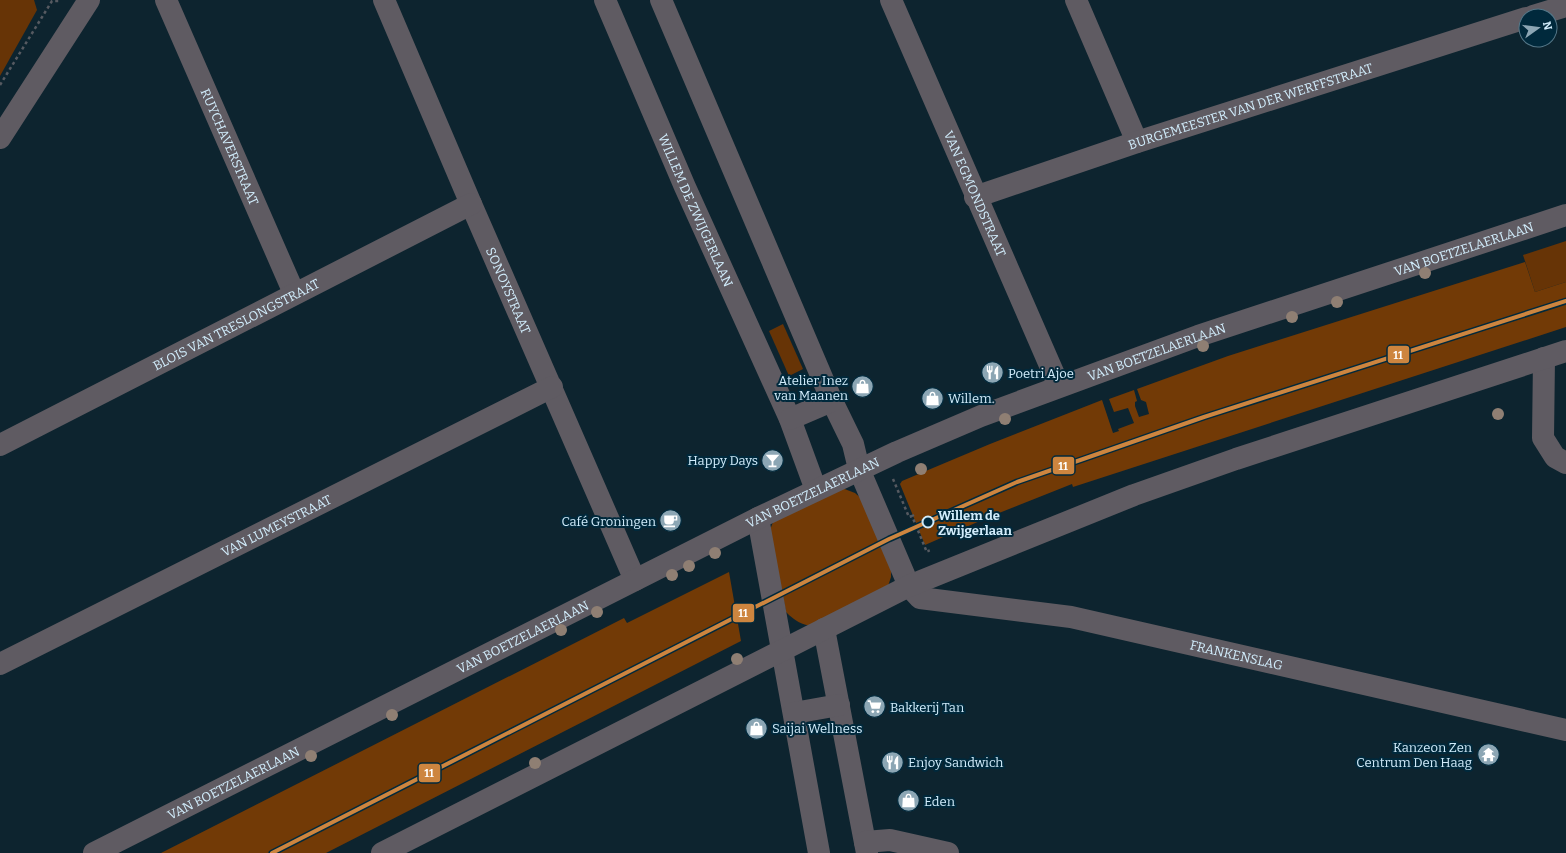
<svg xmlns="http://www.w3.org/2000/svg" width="1566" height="853" font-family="Bitter,serif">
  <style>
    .green { fill: #673406 }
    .forest { fill: #723a06 }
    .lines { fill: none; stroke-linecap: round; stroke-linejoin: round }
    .path { stroke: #565a61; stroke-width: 2.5; stroke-dasharray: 3 3; stroke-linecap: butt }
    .minor { stroke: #5f5b62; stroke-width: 22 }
    .tram-1-casing { stroke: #00293c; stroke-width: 7 }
    .tram-1 { stroke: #cd853f; stroke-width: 4 }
    .tree { fill: #8f7f73 }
    .stop-dot { fill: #00293c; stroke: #d1ecfb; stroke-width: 2 }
    .labels { text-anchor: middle; stroke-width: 4; stroke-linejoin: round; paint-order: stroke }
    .street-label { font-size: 13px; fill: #d1ecfb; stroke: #00293c }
    .poi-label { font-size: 13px; fill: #d1ecfb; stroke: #00293c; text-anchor: start }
    .stop-label { font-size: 13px; font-weight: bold; fill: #d1ecfb; stroke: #00293c; text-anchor: start }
    .line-badge { stroke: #00293c; stroke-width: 1.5 }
    .badge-label { font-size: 11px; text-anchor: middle; font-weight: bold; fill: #fff }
  </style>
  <rect width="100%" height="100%" fill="#0d242f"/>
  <g class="green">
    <polygon points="0,0 34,0 37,10 0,76"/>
    <polygon points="1566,241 1566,282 1535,292 1523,255"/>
    <polygon points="783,324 803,369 789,376 769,331"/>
  </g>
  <g class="forest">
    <polygon points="1525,262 1535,292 1566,282 1566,327 1073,487 1072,484 989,517 925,545 900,484 902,481 990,444 1102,400 1113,433 1119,431 1118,429 1134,423 1128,408 1114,412 1109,399 1134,390 1137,401 1135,402 1135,406 1139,417 1149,414 1146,402 1141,400 1137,389 1228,356"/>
    <path d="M 842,488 L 855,493 L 863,500 L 891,567 L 891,577 L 888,586 L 814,626 C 801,625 795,621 786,612 L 770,530 L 773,522 Z"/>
    <polygon points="729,572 741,641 326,853 161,853 624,618 627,623"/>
  </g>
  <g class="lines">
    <g class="path">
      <polyline points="0,85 52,1 59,1"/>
      <polyline points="893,479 909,517 912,516"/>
      <polyline points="914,515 912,516 926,550 928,549 929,552"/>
    </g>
    <g class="minor">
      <path id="s1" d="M 166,0 L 294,293"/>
      <path id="s2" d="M 384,0 L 471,204 L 635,580"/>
      <path id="s3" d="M 605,0 L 685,187 L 790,419 L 816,490"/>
      <path id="s4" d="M 661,0 L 832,401 L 853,444 L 859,469 L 909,586 L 920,598 L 1071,617 L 1566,730"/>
      <path id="s5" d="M 891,0 L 1059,386"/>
      <polyline points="1076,0 1137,142"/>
      <polyline points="1533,16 1566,6"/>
      <polyline points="0,138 89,0"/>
      <path id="s6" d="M 975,197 L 1137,142 L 1526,18"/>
      <polyline points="1544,358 1543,438 1555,457 1566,463"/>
      <polyline points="790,419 832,401"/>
      <path id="s7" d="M 0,445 L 471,204"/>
      <polyline points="758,518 819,853"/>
      <polyline points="824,629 867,853"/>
      <path id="s8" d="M 0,664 L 552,387"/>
      <polyline points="794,713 839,705"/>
      <polyline points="865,842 890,840 948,853"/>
      <path id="s9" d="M 94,853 L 758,518 L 897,452 L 981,416 L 1198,336 L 1566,215"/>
      <polyline points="382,853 909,586 1134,495 1236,459 1566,351"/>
    </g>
    <defs>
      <polyline id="tram-1" points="272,853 889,539 1017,482 1204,417 1566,301"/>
    </defs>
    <use href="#tram-1" class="tram-1-casing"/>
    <use href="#tram-1" class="tram-1"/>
  </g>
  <g class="tree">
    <circle cx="1425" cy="273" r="6"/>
    <circle cx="1337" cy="302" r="6"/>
    <circle cx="1292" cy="317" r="6"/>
    <circle cx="1203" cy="346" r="6"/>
    <circle cx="1498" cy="414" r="6"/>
    <circle cx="1005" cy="419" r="6"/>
    <circle cx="921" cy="469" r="6"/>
    <circle cx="715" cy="553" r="6"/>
    <circle cx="689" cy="566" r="6"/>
    <circle cx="672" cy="575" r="6"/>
    <circle cx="597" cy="612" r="6"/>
    <circle cx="561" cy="630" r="6"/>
    <circle cx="737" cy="659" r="6"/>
    <circle cx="392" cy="715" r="6"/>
    <circle cx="311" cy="756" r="6"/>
    <circle cx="535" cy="763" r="6"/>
  </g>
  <defs>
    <symbol id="restaurant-disc" viewBox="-11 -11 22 22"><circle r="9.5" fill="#8ca6b4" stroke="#00293c"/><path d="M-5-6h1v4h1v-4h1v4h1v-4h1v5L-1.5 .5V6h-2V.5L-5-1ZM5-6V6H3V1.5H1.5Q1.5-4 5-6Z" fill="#fff"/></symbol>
    <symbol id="shop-disc" viewBox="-11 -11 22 22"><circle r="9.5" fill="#8ca6b4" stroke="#00293c"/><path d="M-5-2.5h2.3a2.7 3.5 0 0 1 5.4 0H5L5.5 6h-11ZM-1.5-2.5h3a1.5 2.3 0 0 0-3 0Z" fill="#fff"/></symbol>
    <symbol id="bar-disc" viewBox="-11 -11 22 22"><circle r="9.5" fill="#8ca6b4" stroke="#00293c"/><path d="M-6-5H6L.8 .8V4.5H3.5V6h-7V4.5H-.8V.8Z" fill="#fff"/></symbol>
    <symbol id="cafe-disc" viewBox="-11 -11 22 22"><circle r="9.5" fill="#8ca6b4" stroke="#00293c"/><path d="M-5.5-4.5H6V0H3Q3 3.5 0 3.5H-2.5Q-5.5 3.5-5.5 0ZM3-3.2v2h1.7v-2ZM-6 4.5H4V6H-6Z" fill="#fff"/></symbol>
    <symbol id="supermarket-disc" viewBox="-11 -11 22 22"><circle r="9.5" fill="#8ca6b4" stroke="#00293c"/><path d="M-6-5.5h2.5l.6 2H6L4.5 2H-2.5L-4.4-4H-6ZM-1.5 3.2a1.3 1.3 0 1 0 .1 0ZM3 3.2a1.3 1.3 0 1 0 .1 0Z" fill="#fff"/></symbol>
    <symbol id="temple-disc" viewBox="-11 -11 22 22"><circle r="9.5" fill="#8ca6b4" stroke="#00293c"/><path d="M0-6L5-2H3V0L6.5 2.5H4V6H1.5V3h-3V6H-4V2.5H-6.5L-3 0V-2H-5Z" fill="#fff"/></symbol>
  </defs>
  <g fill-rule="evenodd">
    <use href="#restaurant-disc" x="980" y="360" width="25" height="25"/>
    <use href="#shop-disc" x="850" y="374" width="25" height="25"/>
    <use href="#shop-disc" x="920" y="386" width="25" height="25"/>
    <use href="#bar-disc" x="760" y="448" width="25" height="25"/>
    <use href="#cafe-disc" x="658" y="508" width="25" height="25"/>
    <use href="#supermarket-disc" x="862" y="694" width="25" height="25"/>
    <use href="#shop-disc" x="744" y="716" width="25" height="25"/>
    <use href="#temple-disc" x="1476" y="742" width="25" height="25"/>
    <use href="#restaurant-disc" x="880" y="750" width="25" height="25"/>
    <use href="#shop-disc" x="896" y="788" width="25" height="25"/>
  </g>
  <circle class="stop-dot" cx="928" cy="522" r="5.5"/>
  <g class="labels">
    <g class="street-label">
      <text dy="5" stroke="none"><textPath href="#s6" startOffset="290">BURGEMEESTER VAN DER WERFFSTRAAT</textPath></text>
      <text dy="5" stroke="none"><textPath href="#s1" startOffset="160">RUYCHAVERSTRAAT</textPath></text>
      <text dy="5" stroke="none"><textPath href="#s5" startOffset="211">VAN EGMONDSTRAAT</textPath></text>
      <text dy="5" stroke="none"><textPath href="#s3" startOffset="229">WILLEM DE ZWIJGERLAAN</textPath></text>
      <text dy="5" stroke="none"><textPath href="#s9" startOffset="1500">VAN BOETZELAERLAAN</textPath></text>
      <text dy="5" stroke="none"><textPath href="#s2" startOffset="316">SONOYSTRAAT</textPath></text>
      <text dy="5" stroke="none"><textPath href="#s7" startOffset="265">BLOIS VAN TRESLONGSTRAAT</textPath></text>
      <text dy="5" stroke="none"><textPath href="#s9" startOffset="1176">VAN BOETZELAERLAAN</textPath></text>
      <text dy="5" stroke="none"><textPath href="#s9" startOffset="804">VAN BOETZELAERLAAN</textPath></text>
      <text dy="5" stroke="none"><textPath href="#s8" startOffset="309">VAN LUMEYSTRAAT</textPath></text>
      <text dy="5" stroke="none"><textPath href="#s9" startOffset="480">VAN BOETZELAERLAAN</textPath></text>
      <text dy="5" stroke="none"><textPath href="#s4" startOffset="975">FRANKENSLAG</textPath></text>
      <text dy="5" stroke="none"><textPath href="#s9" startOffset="156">VAN BOETZELAERLAAN</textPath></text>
    </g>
    <g class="poi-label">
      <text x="1008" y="378">Poetri Ajoe</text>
      <text x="848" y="385" text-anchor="end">Atelier Inez<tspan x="848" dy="15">van Maanen</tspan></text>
      <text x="948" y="403">Willem.</text>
      <text x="758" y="465" text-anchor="end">Happy Days</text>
      <text x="656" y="526" text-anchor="end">Café Groningen</text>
      <text x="890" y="712">Bakkerij Tan</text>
      <text x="772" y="733">Saijai Wellness</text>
      <text x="1472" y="752" text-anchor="end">Kanzeon Zen<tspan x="1472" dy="15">Centrum Den Haag</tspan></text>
      <text x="908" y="767">Enjoy Sandwich</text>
      <text x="924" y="806">Eden</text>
    </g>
    <g class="stop-label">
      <text x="938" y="520">Willem de<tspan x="938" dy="15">Zwijgerlaan</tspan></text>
    </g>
  </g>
  <g class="line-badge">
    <rect x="1387" y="345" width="23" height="19" rx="4" fill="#cd853f"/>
    <rect x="1052" y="456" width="23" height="19" rx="4" fill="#cd853f"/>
    <rect x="732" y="603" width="23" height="20" rx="4" fill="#cd853f"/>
    <rect x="418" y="763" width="23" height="20" rx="4" fill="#cd853f"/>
  </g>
  <g class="badge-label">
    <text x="1398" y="359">11</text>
    <text x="1063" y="470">11</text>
    <text x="743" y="617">11</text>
    <text x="429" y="777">11</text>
  </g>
  <g transform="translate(1538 28) rotate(76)"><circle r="19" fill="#00293c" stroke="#547788"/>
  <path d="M0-3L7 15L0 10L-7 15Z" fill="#8ca6b4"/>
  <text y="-6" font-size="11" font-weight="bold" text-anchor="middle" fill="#d1ecfb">N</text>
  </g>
</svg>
